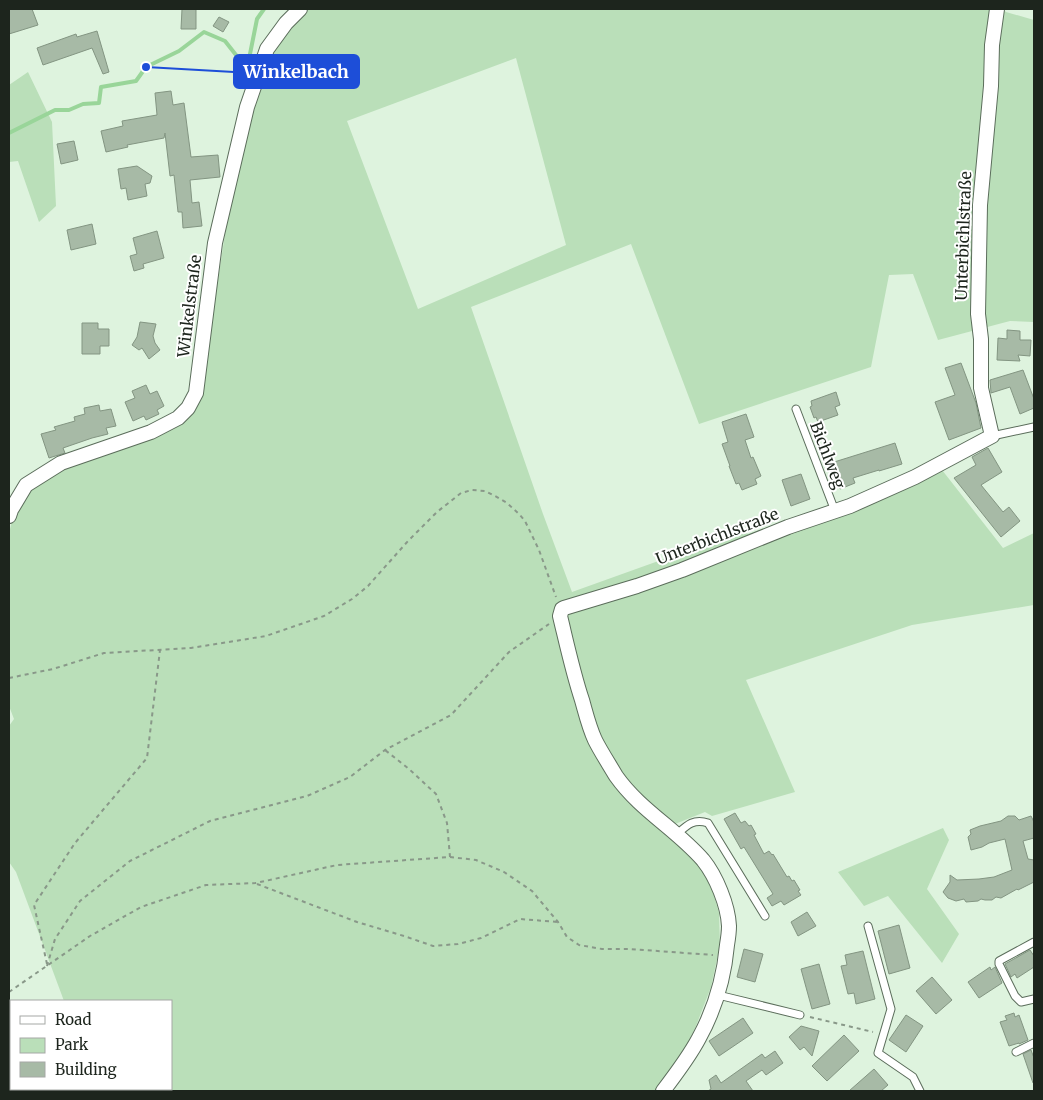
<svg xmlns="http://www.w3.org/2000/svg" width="1043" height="1100" font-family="Merriweather,serif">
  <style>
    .green { fill: #badfb9; fill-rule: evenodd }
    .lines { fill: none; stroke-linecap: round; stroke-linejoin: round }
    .stream { stroke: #99d599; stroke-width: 4 }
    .building { fill: #a7baa6; stroke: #839582 }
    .lane-casing { stroke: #5b6d5b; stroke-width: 9 }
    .street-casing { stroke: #5b6d5b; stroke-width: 16 }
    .path { stroke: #899889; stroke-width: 2; stroke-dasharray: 4 4; stroke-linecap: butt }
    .lane { stroke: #fff; stroke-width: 7 }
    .street { stroke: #fff; stroke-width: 14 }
    .labels { text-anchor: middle; stroke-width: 4; stroke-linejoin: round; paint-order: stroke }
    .street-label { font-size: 16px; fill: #1d251d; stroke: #fff }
    .leader { fill: none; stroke: #1d4ed8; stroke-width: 2 }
    .callout-dot { fill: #1d4ed8; stroke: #fff; stroke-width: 2 }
    .callout { fill: #1d4ed8; stroke: #1d4ed8; stroke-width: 2 }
    .callout-label { font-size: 18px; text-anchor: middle; font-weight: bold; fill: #fff }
  </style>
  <rect width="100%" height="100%" fill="#def3de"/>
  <g class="green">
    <path d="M 307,9 L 1003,9 L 1006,12 L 1034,20 L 1034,322 L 1010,321 L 938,340 L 913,274 L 889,275 L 871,367 L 699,424 L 631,244 L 471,307 L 543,514 L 572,592 L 742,531 L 748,534 L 845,500 L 935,461 L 1003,548 L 1034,533 L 1034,605 L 912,625 L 746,680 L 795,792 L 712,816 L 705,812 L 675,824 L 664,833 L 697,863 L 711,885 L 719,913 L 720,945 L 711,987 L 696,1026 L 681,1056 L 655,1091 L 133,1091 L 130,1089 L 171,1089 L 171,1001 L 64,1001 L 16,872 L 9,862 L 9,726 L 14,719 L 9,706 L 9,533 L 14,513 L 27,495 L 39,481 L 61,468 L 170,429 L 203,379 L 225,234 L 236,181 L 259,86 L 273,53 L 295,20 ZM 516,58 L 566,245 L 418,309 L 347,121 Z"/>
    <polygon points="28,72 52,122 56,206 39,222 18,161 9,162 9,85"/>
    <polygon points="943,828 949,840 927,889 959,934 942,963 888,896 864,906 838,872"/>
  </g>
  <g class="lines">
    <polyline class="stream" points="9,133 55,110 69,110 83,104 99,103 101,87 136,81 146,67 179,51 204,32 225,41 247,69 257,19 264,9"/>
  </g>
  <g class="building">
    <polygon points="9,9 32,9 38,25 9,34"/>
    <polygon points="182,9 196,9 196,29 181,29"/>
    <polygon points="219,17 229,22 223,32 213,26"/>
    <polygon points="97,31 109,72 103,74 92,48 43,65 37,48 76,34 77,37"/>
    <polygon points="171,91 173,105 184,103 191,157 218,155 220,177 190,180 192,203 199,202 202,226 183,228 182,212 178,212 174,175 170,176 165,133 164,138 127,145 128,147 106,152 101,131 123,126 122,121 157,115 155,93"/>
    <polygon points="74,141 78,160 61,164 57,144"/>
    <polygon points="137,166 152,176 150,183 145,184 147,196 128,200 126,188 121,189 118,169"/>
    <polygon points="92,224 96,244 71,250 67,230"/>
    <polygon points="157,231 164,258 143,264 144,268 134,271 130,256 137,254 133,238"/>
    <polygon points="140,322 156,324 153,336 155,343 160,350 149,359 142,348 139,350 132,345 137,337"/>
    <polygon points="82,323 98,323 98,329 109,329 109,346 100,346 100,354 82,354"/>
    <polygon points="1007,330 1020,331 1020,340 1031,340 1030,356 1018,355 1020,361 997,360 998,338 1007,339"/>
    <polygon points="961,363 976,403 981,428 949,440 935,402 955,395 945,368"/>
    <polygon points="1023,370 1034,399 1034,408 1020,414 1010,387 991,393 990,380"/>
    <polygon points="146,385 150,394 157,391 164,406 157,410 159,414 146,420 144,416 133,421 125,402 135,398 132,391"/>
    <polygon points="836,392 840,405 835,407 838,415 818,422 816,417 814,418 810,407 812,406 811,401"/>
    <polygon points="99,405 100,411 111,409 116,426 106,428 108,434 92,438 63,448 65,453 49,458 41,434 56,430 54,427 75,421 74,417 85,414 84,408"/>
    <polygon points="746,414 754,437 745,440 751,458 753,457 761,476 755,479 757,484 742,490 739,483 736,484 729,466 730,466 722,444 728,442 722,422"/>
    <polygon points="895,443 902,464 879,471 879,470 853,478 855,483 840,489 831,463"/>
    <polygon points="988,448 1002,472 981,485 1003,512 1009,507 1020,521 1001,537 954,478 976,465 972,457"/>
    <polygon points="801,474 810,499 791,506 782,480"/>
    <polygon points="735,813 741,823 745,821 749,826 751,825 756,834 754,835 764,854 769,851 772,855 773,854 787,877 789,876 792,881 794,880 800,890 798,891 801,895 784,905 781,901 772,906 767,898 773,894 744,847 741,849 724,819"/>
    <polygon points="1008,816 1015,816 1019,820 1031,816 1034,822 1034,838 1023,841 1028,859 1034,860 1034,882 1018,890 1017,889 1001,898 996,897 992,900 985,900 981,899 978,901 966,902 964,899 956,901 948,898 943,892 950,882 950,875 957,880 979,879 994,877 1012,870 1005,839 989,843 982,847 971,850 968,837 971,834 970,830 980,826 1001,821"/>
    <polygon points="807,912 816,926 798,936 791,922"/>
    <polygon points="899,925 910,968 889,974 878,931"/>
    <polygon points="744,949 763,954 755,982 737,977"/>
    <polygon points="1030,950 1034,956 1034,967 1017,978 1015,974 1011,977 1005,964"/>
    <polygon points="863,951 875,999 856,1004 854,993 848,994 841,966 847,965 845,955"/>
    <polygon points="819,964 830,1004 812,1009 801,969"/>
    <polygon points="990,967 991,970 995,967 1002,983 979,998 968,982"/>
    <polygon points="932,977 952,1000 936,1014 916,991"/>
    <polygon points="1014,1013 1015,1017 1019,1015 1028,1040 1019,1044 1019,1043 1009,1046 1000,1022 1007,1020 1005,1016"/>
    <polygon points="906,1015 923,1026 906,1052 889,1040"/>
    <polygon points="743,1018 753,1033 719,1056 709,1041"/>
    <polygon points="801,1026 819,1031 812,1056 804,1047 800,1050 789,1037"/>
    <polygon points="844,1035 859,1051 827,1081 812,1066"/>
    <polygon points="1031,1050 1034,1058 1034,1082 1033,1083 1023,1054"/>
    <polygon points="775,1051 783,1063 766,1075 762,1070 746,1081 753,1091 708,1091 711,1089 709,1080 716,1075 721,1083 762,1054 765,1058"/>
    <polygon points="874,1069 888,1085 881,1091 849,1091"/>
  </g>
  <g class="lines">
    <defs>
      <g id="lane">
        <polyline points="796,409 835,511"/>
        <polyline points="992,436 1034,427"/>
        <path d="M 676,835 C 687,825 694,818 708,823 L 765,916"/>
        <polyline points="868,926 891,1009 878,1053 913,1077 920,1091"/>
        <polyline points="1034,942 999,961 999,964 1015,996 1021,1002 1034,999"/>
        <polyline points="718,995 800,1015"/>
        <polyline points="1016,1052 1034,1043"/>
      </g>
      <g id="street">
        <polyline points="9,516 11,510 26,485 61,463 151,432 178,418 188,408 196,393 215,243 247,107 267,49 286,23 300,9"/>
        <path d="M 663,1091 C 676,1074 689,1057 699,1038 C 715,1009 724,978 727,945 C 728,939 729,932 729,926 C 728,905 716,876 703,860 C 676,829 640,810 616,776 C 609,764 601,752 595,740 C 589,727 586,714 582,700 C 573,673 567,645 560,616 L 562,609 L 564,608 L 637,586 L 682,570 L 788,527 L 850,506 L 915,477 L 992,436 L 981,388 L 981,339 L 978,314 L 980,205 L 991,86 L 992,45 L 997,9"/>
      </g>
    </defs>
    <use href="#lane" class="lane-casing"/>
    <use href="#street" class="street-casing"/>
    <g class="path">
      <polyline points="9,678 53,669 104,653 191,648 266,636 324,616 352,599 368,586 408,541 437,512 461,493 472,490 485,491 495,496 507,503 519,514 525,521 539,550 556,597"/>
      <polyline points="450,857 476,860 504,872 532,891 558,922 567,937 579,945 602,949 630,949 713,955"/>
      <polyline points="257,884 357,922 404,936 433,946 458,944 481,938 520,919 558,922"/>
      <polyline points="47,964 34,905 75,843 147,758 160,650"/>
      <polyline points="47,966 55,939 80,901 130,861 210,821 307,796 350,777 385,750 451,715 509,652 549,624"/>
      <polyline points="9,992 90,936 141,907 206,885 256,883 337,865 450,857 447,823 436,794 409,769 385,750"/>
      <polyline points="810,1017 873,1032"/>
    </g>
    <use href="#lane" class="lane"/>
    <use href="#street" class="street"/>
  </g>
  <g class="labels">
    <g class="street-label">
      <text transform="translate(963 236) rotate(-88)" y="6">Unterbichlstraße</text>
      <text transform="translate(189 306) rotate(-83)" y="6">Winkelstraße</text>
      <text transform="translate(828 455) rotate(69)" y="6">Bichlweg</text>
      <text transform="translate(717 536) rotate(-21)" y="6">Unterbichlstraße</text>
    </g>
  </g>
  <path class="leader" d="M146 67L234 72"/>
  <circle class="callout-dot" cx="146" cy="67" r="5"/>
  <rect class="callout" x="234" y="55" width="125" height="33" rx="5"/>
  <g class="callout-label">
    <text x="296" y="78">Winkelbach</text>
  </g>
  <rect width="1043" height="1100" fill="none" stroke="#1d251d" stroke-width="20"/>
  <rect x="10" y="1000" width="162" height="90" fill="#ffffff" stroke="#a5a8a5"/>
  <rect x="20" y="1016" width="25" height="8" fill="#ffffff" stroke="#a5a8a5"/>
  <text x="55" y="1025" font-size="15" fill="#1d251d">Road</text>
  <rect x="20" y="1038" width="25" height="15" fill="#badfb9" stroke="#a5a8a5"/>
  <text x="55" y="1050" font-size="15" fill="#1d251d">Park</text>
  <rect x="20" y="1062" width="25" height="15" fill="#a7baa6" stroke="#a5a8a5"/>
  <text x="55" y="1075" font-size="15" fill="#1d251d">Building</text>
</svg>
